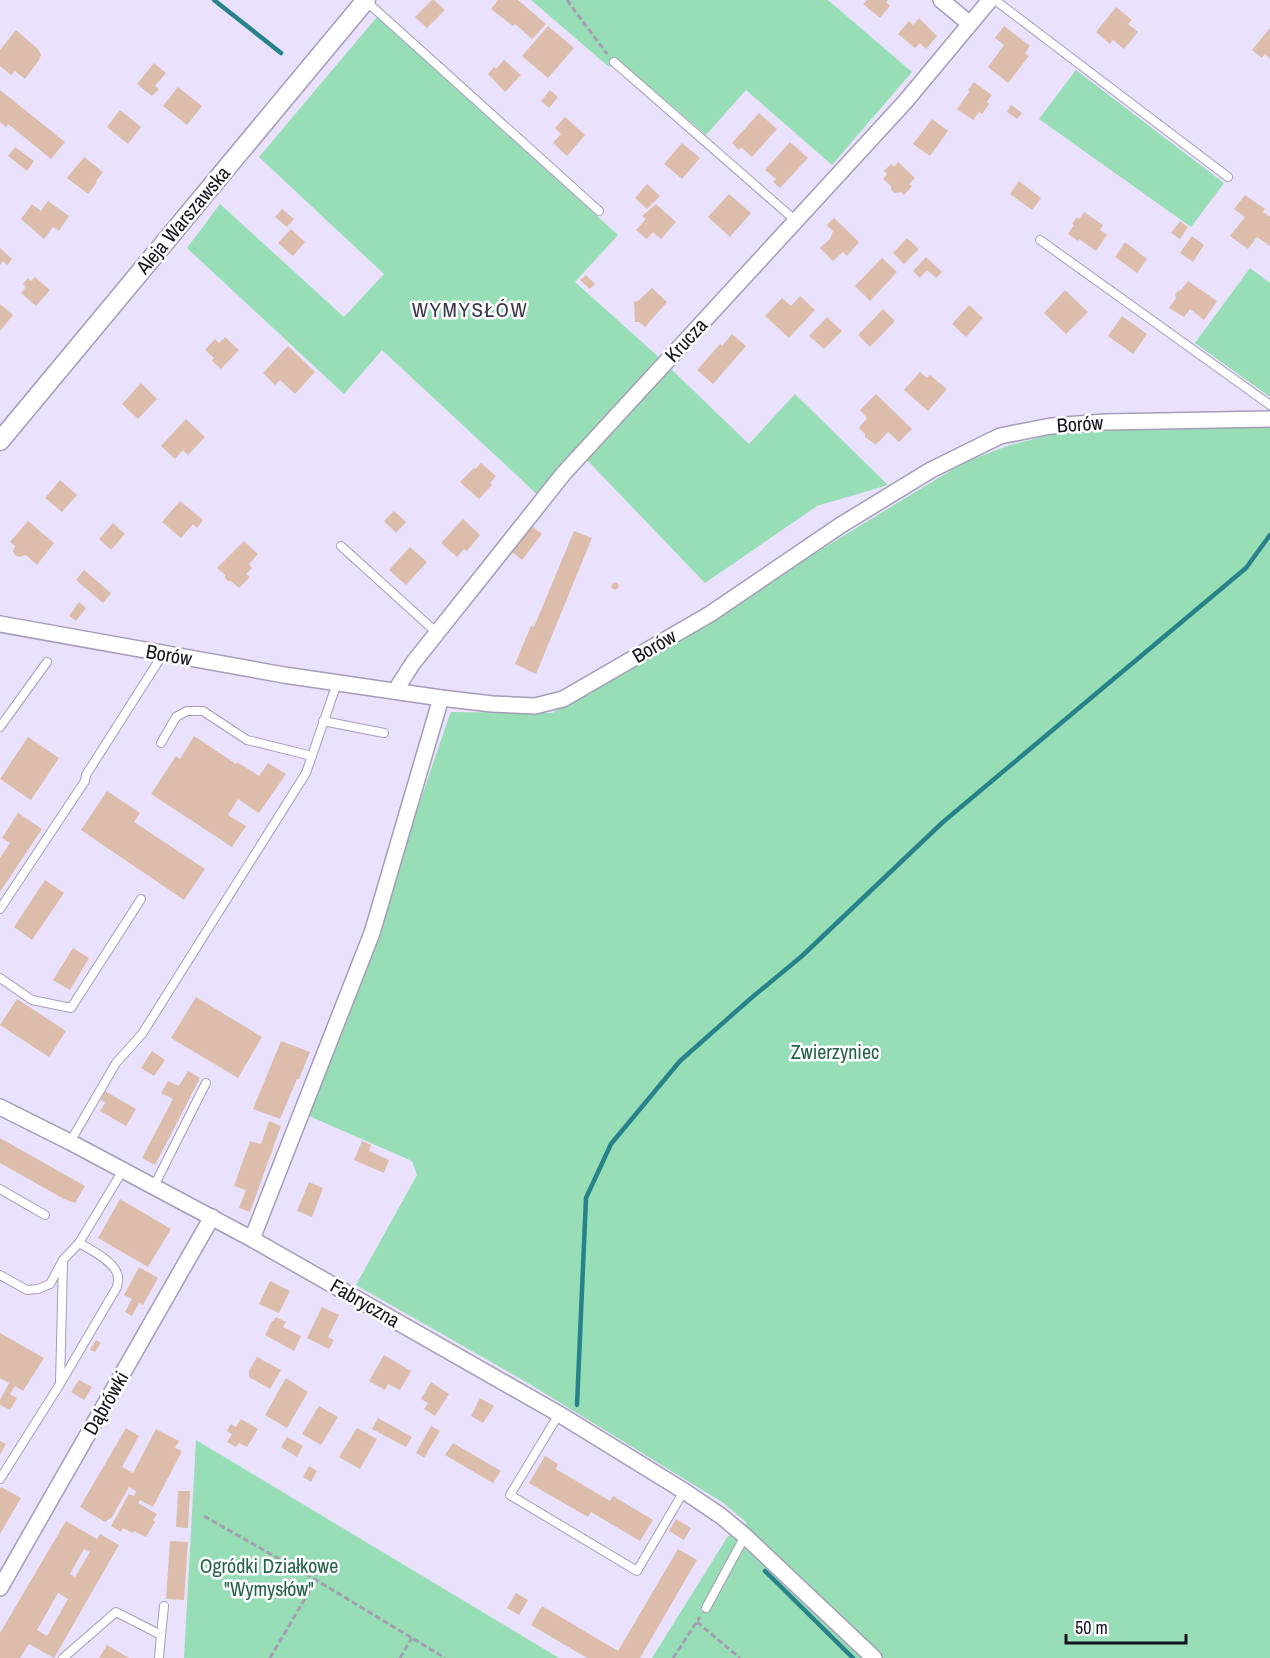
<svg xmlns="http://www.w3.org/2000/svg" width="1270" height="1658" font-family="'Archivo Narrow',sans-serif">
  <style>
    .green { fill: #97deb6 }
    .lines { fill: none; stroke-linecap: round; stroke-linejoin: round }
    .stream { stroke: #27828a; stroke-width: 4.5 }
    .building { fill: #dcbdab; fill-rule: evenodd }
    .service-casing { stroke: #a59cba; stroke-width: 10 }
    .minor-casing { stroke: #a59cba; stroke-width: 18 }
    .tertiary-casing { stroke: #a59cba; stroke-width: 21 }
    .path { stroke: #a59eb3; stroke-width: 3; stroke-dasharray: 6 3; stroke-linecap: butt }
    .service { stroke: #fff; stroke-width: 8 }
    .minor { stroke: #fff; stroke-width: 15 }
    .tertiary { stroke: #fff; stroke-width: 18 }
    .labels { text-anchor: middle; stroke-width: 5; stroke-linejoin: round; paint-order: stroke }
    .street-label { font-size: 20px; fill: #16131e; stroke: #fff }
    .park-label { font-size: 20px; fill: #246344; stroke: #fff }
    .neighbourhood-label { font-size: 21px; letter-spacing: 1.5px; fill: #3c344d; stroke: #fff }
  </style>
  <rect width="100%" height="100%" fill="#eae2fc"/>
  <g class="green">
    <polygon points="531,0 828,0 912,72 832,165 746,90 706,135 617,59 609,67"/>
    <polygon points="377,17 618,235 575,282 662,360 540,497 382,350 344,394 187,248 220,204 344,317 384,274 259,157"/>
    <polygon points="1076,70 1224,183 1191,227 1039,119"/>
    <polygon points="1250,268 1270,283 1270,397 1195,343"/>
    <polygon points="671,369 749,444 795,394 888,485 817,506 705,583 587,460"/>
    <polygon points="1270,427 1270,1658 652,1658 728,1536 745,1536 746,1522 722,1502 528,1383 356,1285 417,1175 412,1161 309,1116 393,880 449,717 451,712 552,713 733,605 743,597 963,463 1007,446 1053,434 1144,429"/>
    <polygon points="196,1440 559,1658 184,1658"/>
  </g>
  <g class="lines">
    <g class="stream">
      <polyline points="214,0 281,53"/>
      <polyline points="577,1405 586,1198 611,1144 680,1061 750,999 802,956 943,822 1246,568 1270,535"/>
      <polyline points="765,1571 853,1658"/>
    </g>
  </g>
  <g class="building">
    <polygon points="432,0 434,0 445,10 427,28 415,17"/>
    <polygon points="498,0 518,0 546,24 532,39 515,24 513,26 491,9"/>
    <polygon points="867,0 888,0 886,2 890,6 880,18 863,4"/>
    <polygon points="1116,7 1132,20 1128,24 1138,32 1124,49 1113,40 1110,44 1096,32"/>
    <polygon points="919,18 937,36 926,49 920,43 915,48 898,34 909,21 913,25"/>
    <polygon points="548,26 574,48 548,78 522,56"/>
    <polygon points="1004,26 1030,46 1025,53 1029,56 1008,83 988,67 1004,45 995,38"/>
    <polygon points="1270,28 1270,59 1265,54 1262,58 1252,50"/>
    <polygon points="16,30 38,49 41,55 39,60 25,79 15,71 11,75 0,66 0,50"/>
    <polygon points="504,60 521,75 505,92 488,74 494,67 496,69"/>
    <polygon points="154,63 166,73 155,86 159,89 152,96 137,84"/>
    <polygon points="974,82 992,95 987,102 989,104 982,114 979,112 973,120 957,109 970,91 968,90"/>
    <polygon points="178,87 202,106 187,125 163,106"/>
    <polygon points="0,90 65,142 51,159 8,124 6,127 0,122"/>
    <polygon points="550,90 558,97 549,108 541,101"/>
    <polygon points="1011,105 1022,113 1017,119 1007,112"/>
    <polygon points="120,110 141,127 128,144 107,127"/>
    <polygon points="759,113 777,129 752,157 741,147 739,150 732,143"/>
    <polygon points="565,117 585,135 567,156 553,143 561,134 555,128"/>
    <polygon points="932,119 948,131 930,156 913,144"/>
    <polygon points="790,142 808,158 780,188 773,182 776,179 765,170"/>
    <polygon points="682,143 700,158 682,179 664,164"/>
    <polygon points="15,147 34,161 27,171 8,156"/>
    <polygon points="84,157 103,172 96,181 97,182 88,194 67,178"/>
    <polygon points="898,162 915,178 909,184 912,186 904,195 901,192 895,193 891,190 891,186 883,179 887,174 884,171 891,164 894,167"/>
    <polygon points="1019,181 1041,198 1032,210 1010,194"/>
    <polygon points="647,184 660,196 647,209 635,198"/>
    <polygon points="729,194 751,213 730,237 708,217"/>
    <polygon points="1245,195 1265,209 1263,212 1270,217 1270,246 1257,237 1248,249 1230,236 1245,217 1234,209"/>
    <polygon points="48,201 69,216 59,231 53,227 44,239 21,219 32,204 41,211"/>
    <polygon points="656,204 676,222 661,239 653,232 647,239 636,230 646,219 642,216"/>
    <polygon points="282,209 294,219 287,227 275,217"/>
    <polygon points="1084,212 1103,225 1100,230 1107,235 1096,251 1079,239 1078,241 1068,234 1074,225 1072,224 1077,217 1079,219"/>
    <polygon points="834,218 859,242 847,256 843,252 833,261 820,248 830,239 833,231 827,225"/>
    <polygon points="1180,221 1188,227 1180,239 1171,233"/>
    <polygon points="291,229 305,242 293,256 278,243"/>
    <polygon points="1192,236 1204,245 1193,262 1180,253"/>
    <polygon points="907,238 919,249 904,264 893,253"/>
    <polygon points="1125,242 1147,259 1137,273 1115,257"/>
    <polygon points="0,248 12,259 7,265 3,261 0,265"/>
    <polygon points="926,257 942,272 936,278 927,270 920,278 913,271"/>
    <polygon points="882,258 897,272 870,301 855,286"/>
    <polygon points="586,275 595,284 590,289 580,280"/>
    <polygon points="35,277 50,290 36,306 21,293 26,287 23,284 28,278 31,281"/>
    <polygon points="1188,281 1217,301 1204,320 1190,309 1184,317 1169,308 1176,298 1175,295 1178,291 1181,290"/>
    <polygon points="652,288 667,302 645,327 639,322 635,322 634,302 638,301"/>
    <polygon points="1065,290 1088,312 1066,334 1044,313"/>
    <polygon points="800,296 815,310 789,338 765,316 782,298 791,306"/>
    <polygon points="0,304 13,315 0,331"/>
    <polygon points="969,305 983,318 966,337 952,324"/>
    <polygon points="883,309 895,321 870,347 858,335"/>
    <polygon points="1122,316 1147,334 1133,354 1108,336"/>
    <polygon points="827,317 842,331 824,349 809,336"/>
    <polygon points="732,334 746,346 713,384 697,370 720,344 722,346"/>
    <polygon points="225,337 239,350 221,369 212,361 214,358 205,350 215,339 219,343"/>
    <polygon points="288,346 315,372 295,394 280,380 275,385 263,373"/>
    <polygon points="920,372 927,378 930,375 947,389 928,411 904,390"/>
    <polygon points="141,383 157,399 138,419 122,404"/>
    <polygon points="876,394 912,429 899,442 888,432 876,445 865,437 865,434 859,428 867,418 860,410"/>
    <polygon points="186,419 205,437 188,455 183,450 175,459 161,446"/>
    <polygon points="481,463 496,476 490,483 492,485 479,499 460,482 474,468 475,469"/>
    <polygon points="60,480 77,495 62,512 45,498"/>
    <polygon points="180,501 203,520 197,528 193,524 181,538 162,522"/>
    <polygon points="394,511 406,522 396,533 384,521"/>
    <polygon points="463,519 480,535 467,551 464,549 457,557 441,543"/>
    <polygon points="28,521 54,543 37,565 26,555 19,557 16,556 13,552 15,546 10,542"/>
    <polygon points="113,523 125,534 111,550 99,539"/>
    <polygon points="530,525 542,534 522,560 510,550"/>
    <polygon points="574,531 592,538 536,674 515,664 531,626 534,627"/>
    <polygon points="244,541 258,554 249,564 252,568 246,574 250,577 239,588 231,581 228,581 225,578 225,575 217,568"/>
    <polygon points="410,547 427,562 406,585 389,570"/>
    <polygon points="84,570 111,593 103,603 76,580"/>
    <circle cx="615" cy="586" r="3.5"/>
    <polygon points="79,602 86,608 76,621 69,616"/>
    <polygon points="194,736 236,764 237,762 259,776 268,763 286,774 259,813 238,799 228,815 246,826 232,847 151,794 176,756 180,759"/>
    <polygon points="28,737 59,758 31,800 0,779"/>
    <polygon points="107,791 140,813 134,822 205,869 184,900 81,830"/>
    <polygon points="18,813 42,829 0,892 0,858 10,843 2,838"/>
    <polygon points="45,880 64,893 32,940 14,927"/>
    <polygon points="73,948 89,958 70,990 53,980"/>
    <polygon points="196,997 262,1037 238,1078 171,1038"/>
    <polygon points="17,999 66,1031 49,1057 0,1025"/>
    <polygon points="281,1041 310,1052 299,1079 297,1079 280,1119 253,1109"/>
    <polygon points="152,1051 165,1060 154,1076 141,1068"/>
    <polygon points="188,1071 200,1078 155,1165 142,1158 173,1099 161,1093 168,1081 179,1086"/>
    <polygon points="105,1091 136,1109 126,1126 100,1111 105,1103 101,1100"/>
    <polygon points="269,1121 281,1126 250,1212 239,1208 246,1190 234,1186 250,1141 261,1144"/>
    <polygon points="0,1138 85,1186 75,1203 64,1199 0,1163"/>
    <polygon points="362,1141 371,1145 369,1151 389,1160 384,1173 354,1160"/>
    <polygon points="309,1182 323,1188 312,1217 297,1211"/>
    <polygon points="120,1199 171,1229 148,1267 98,1238"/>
    <polygon points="139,1267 158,1278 143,1305 139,1303 132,1316 125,1312 132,1299 124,1295"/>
    <polygon points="270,1281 290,1291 279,1313 259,1304"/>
    <polygon points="322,1307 339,1315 328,1337 334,1340 329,1349 307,1338"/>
    <polygon points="276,1317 286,1322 283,1327 301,1336 294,1351 265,1335 272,1321 273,1321"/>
    <polygon points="0,1333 44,1358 23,1391 15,1386 10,1394 17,1398 10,1410 0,1405 0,1400 9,1383 0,1378"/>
    <polygon points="96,1340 101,1343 95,1352 90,1350"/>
    <polygon points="384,1355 411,1371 400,1390 388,1384 385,1390 369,1381"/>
    <polygon points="257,1357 281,1370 270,1389 249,1377 249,1371"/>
    <polygon points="286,1378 308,1392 287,1428 265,1415"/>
    <polygon points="79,1380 92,1387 84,1400 71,1392"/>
    <polygon points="431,1382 449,1394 435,1416 424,1409 428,1403 421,1399"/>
    <polygon points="480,1398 494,1406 483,1423 471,1416"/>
    <polygon points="319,1406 338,1417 321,1445 302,1434"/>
    <polygon points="378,1418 412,1437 406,1447 372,1429"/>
    <polygon points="241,1419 258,1429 247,1447 239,1443 236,1447 227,1442 232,1434 227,1431 231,1424 236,1427"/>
    <polygon points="431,1426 440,1431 424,1458 416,1453"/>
    <polygon points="126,1428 139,1436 122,1467 133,1473 156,1429 179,1441 175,1448 182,1451 153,1507 140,1500 138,1503 157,1514 153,1520 155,1522 146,1537 134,1531 133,1533 123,1528 121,1532 111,1526 129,1494 134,1496 136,1491 129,1487 112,1517 105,1522 80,1507"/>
    <polygon points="357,1428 377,1439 360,1469 339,1457"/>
    <polygon points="287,1437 303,1446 297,1457 281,1447"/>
    <polygon points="0,1441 6,1444 0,1455"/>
    <polygon points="453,1443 501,1471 493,1483 445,1455"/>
    <polygon points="545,1456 558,1464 556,1469 610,1501 613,1496 653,1520 640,1541 591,1512 588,1517 529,1483"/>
    <polygon points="309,1466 317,1471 311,1482 303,1477"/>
    <polygon points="1,1487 21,1498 0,1534 0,1489"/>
    <polygon points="178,1491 190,1491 188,1528 176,1527"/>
    <polygon points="676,1519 691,1528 684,1540 669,1531"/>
    <path d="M 66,1521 L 97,1539 L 100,1534 L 119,1545 L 54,1658 L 29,1644 L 20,1658 L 0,1658 L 0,1633 ZM 84,1549 L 90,1552 L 75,1577 L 70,1574 ZM 58,1593 L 68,1599 L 47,1636 L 37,1630 Z"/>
    <polygon points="170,1541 188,1542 184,1600 166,1599"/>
    <polygon points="678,1549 697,1560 640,1658 587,1658 531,1625 542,1606 618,1651"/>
    <polygon points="516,1593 528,1600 519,1615 507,1608"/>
    <polygon points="107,1645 129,1658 99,1658"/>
  </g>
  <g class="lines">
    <defs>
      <g id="service">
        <polyline points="995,0 1228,177"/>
        <polyline points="366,1 599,211"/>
        <polyline points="614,62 796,221"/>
        <polyline points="1040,240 1270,405"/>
        <polyline points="341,546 437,633"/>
        <polyline points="323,721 384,733"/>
        <polyline points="0,727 47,662"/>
        <polyline points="161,743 176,717 187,711 203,711 247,740 312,756"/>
        <polyline points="0,909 85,781 86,775 163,654"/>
        <polyline points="0,978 32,1000 71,1008 141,899"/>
        <polyline points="70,1142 116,1063 142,1034 306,773 337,683"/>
        <polyline points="154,1186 206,1083"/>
        <polyline points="0,1189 45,1215"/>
        <polyline points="0,1275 27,1290 38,1289 50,1284 63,1260 79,1243 123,1170"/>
        <polyline points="60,1383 63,1263"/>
        <polyline points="559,1414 510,1495 637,1571 684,1491"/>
        <path d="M 0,1479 L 60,1384 L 117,1287 C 117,1284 119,1280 118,1277 C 116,1262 91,1250 79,1243"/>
        <polyline points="706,1608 745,1536"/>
        <polyline points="161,1635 164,1606"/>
        <polyline points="63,1658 116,1612 161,1635 159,1658"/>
      </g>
      <g id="minor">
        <polyline points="941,0 970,24"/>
        <polyline points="0,624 284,675 441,698 492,704 535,706 563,699 710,614 841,525 931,470 1000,436 1051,426 1105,422 1270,419"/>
        <polyline points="395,691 413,663 564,473 905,102 990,0"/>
        <polyline points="0,1107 70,1142 252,1239 559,1414 684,1491 721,1516 745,1536 874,1658"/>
        <polyline points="252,1239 372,933 441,698"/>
        <polyline points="0,1588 212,1217"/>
      </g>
      <polyline id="tertiary" points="0,441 366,0"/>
    </defs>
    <use href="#service" class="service-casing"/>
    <use href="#minor" class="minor-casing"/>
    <use href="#tertiary" class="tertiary-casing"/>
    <g class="path">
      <polyline points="567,0 607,54"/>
      <polyline points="204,1516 316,1580 445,1658"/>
      <polyline points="697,1622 740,1658"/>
      <polyline points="270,1658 316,1580"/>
      <polyline points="400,1658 412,1638"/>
      <polyline points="673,1658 700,1617"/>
    </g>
    <use href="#service" class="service"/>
    <use href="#minor" class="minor"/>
    <use href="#tertiary" class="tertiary"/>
  </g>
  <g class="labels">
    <g class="street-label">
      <text transform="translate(183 220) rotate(-50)" y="7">Aleja Warszawska</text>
      <text transform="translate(686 340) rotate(-47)" y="7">Krucza</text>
      <text transform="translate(1080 424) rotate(-4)" y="7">Borów</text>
      <text transform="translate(654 646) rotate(-30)" y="7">Borów</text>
      <text transform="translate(169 655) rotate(10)" y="7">Borów</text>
      <text transform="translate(365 1303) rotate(30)" y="7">Fabryczna</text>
      <text transform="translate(106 1403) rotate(-60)" y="7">Dąbrówki</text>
    </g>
    <g class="park-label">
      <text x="835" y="1059">Zwierzyniec</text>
      <text x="269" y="1573">Ogródki Działkowe<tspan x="269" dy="23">"Wymysłów"</tspan></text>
    </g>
    <g class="neighbourhood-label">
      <text x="470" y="317">WYMYSŁÓW</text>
    </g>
  </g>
  <path d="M1066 1634v9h120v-9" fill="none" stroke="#16131e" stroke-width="3"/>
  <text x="1075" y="1634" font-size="18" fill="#16131e" stroke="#ffffff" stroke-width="4.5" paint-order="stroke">50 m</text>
</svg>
